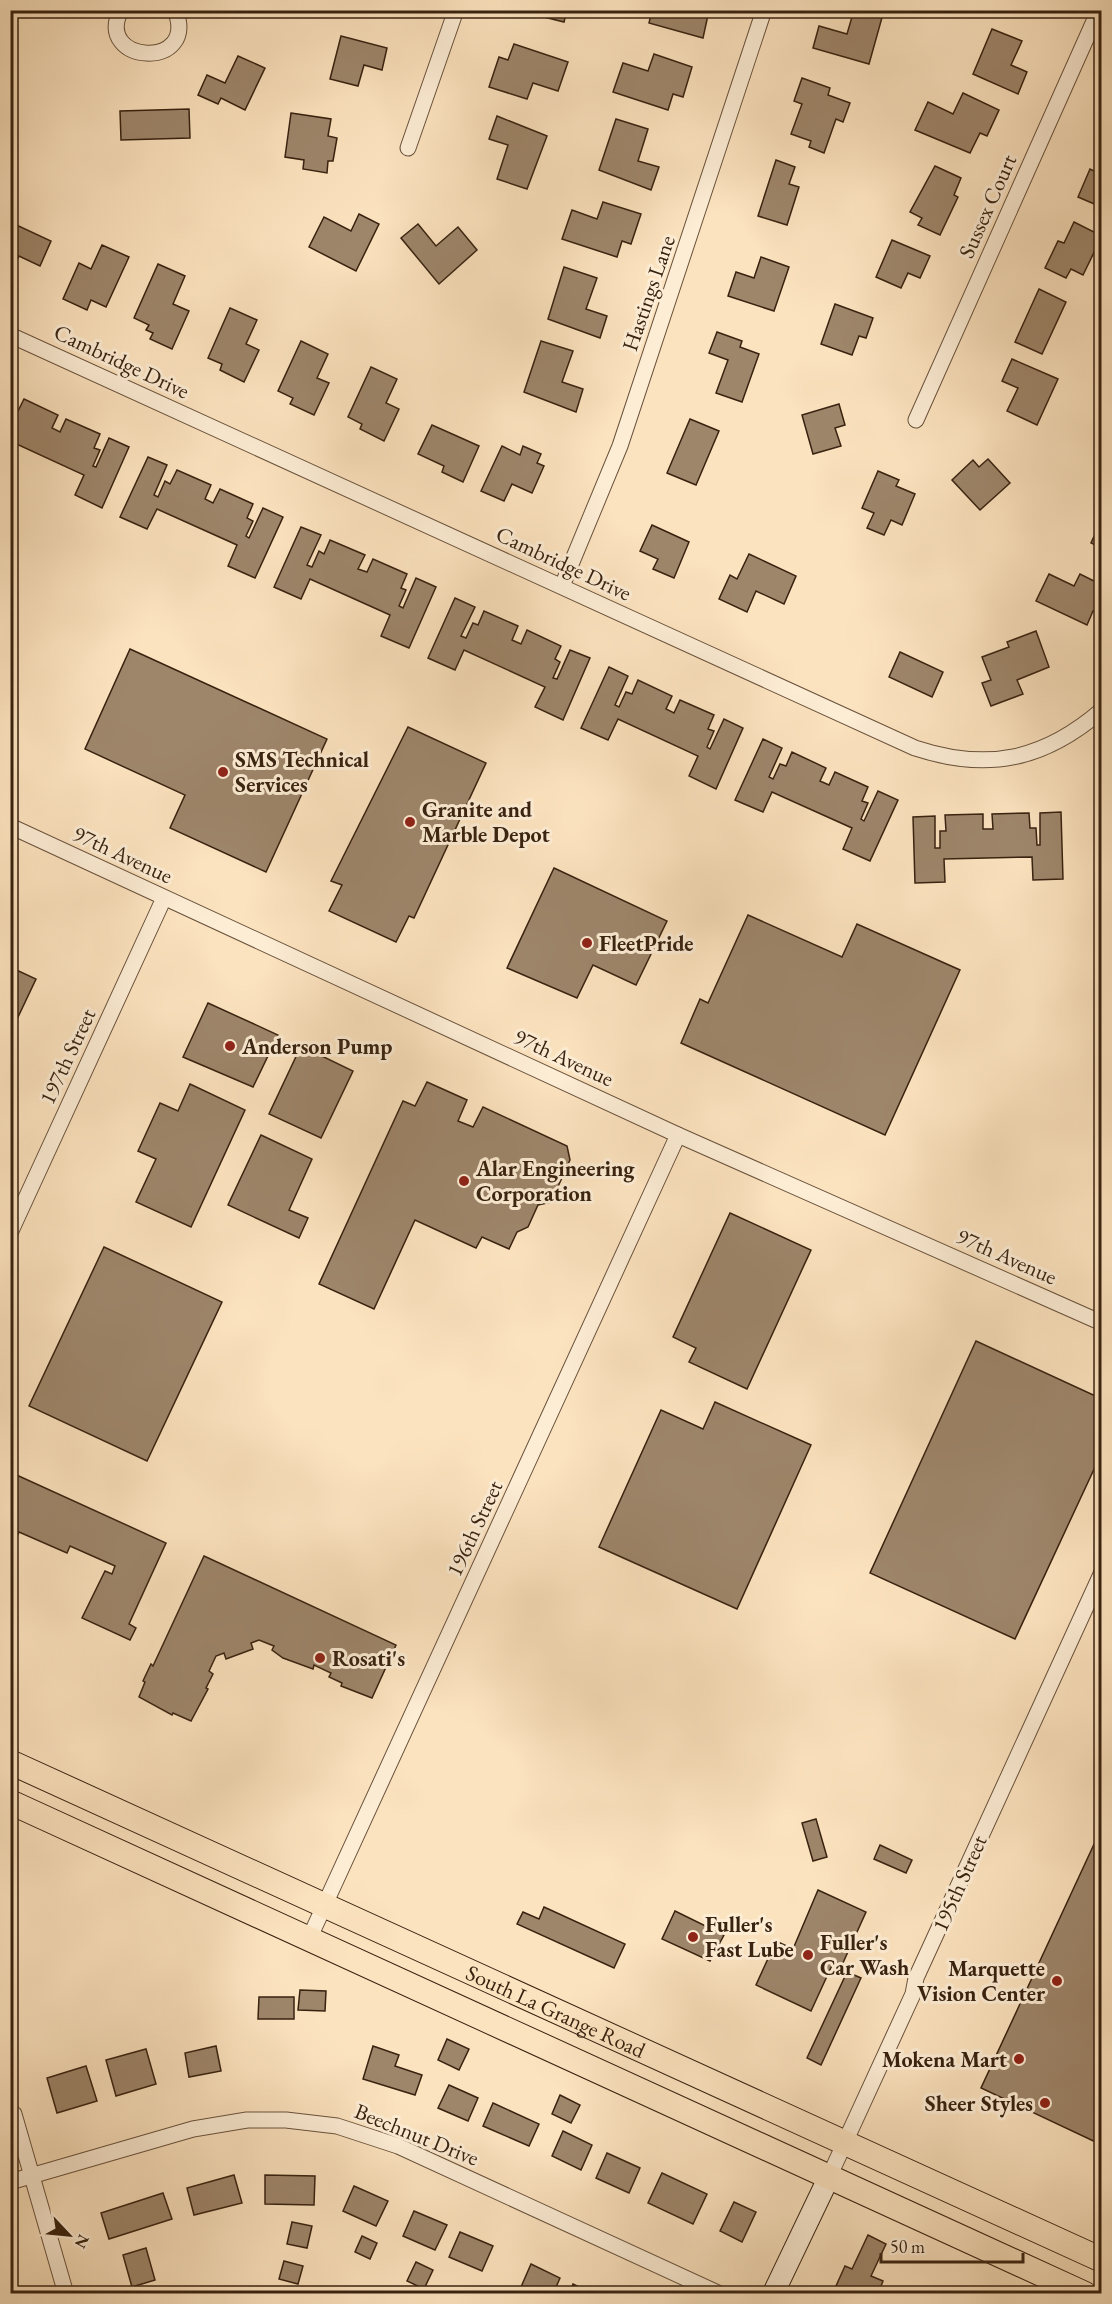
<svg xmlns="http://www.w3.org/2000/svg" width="1112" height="2304" font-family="'EB Garamond',serif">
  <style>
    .building { fill: #9e866b; stroke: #382210; stroke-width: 1.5 }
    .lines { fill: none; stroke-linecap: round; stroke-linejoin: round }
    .street-casing { stroke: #69523c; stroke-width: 17 }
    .secondary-casing { stroke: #382210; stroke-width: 23 }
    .primary-casing { stroke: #382210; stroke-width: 26 }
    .street { stroke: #fdedd5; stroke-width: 15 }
    .secondary { stroke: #fdedd5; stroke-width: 21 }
    .primary { stroke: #fce3bf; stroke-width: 24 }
    .poi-dot { fill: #8f2418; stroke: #fdedd5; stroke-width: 2 }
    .labels { text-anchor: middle; stroke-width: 6; stroke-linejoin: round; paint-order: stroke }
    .street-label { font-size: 22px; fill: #382210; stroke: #fdedd5 }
    .poi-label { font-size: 22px; font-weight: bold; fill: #382210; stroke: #fdedd5; text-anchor: start }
  </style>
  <rect width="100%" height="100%" fill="#fce3bf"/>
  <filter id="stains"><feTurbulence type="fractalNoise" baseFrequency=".00333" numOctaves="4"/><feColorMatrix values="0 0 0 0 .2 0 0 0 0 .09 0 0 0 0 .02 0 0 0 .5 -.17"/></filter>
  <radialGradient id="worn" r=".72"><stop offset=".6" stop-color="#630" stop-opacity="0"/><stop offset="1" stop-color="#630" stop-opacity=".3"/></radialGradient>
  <g class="building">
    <polygon points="516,10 567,10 564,22"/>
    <polygon points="652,10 688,10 708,15 703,38 649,23"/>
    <polygon points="854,10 883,14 869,64 813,48 819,26 847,34"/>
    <polygon points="992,29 1022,41 1011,65 1027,72 1018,94 973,74"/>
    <polygon points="341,36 387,48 382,70 364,65 358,86 330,79"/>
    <polygon points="514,44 568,62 558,91 533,83 527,99 489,87 499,57 508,60"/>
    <polygon points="654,54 692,67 683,97 673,94 668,110 613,92 623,63 648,71"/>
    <polygon points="238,56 265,68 245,110 221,98 218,104 198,95 207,75 225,83"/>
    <polygon points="802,78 830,88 828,95 850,103 843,122 836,119 824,153 809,147 811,141 791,134 802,104 794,101"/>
    <polygon points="963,93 999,110 987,136 980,133 970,153 915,130 928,102 953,114"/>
    <polygon points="189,109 190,138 121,140 120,111"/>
    <polygon points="291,113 331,119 328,136 337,138 333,161 328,161 327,173 303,169 304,160 285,157"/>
    <polygon points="497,116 547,136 527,189 497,179 508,145 489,139"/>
    <polygon points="616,119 648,129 638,161 659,167 651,190 599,170"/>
    <polygon points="776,160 795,167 789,184 799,187 787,225 758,216"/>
    <polygon points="1102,160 1102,200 1099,206 1078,197 1090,169 1096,172"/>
    <polygon points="935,166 961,178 954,195 958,197 940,235 918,225 922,218 910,212"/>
    <polygon points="603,202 641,214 631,244 622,241 617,257 562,239 572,210 597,219"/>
    <polygon points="359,214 379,224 356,271 309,247 324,217 351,231"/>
    <polygon points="10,222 51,241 40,266 19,256 10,274"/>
    <polygon points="1074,222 1102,236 1083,275 1071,269 1066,278 1045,268 1058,241 1064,243"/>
    <polygon points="418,224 436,246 458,227 477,250 439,284 401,238"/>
    <polygon points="892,240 930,256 920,278 908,273 901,288 876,277"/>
    <polygon points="102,245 129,257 106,307 91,300 87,310 63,299 79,263 91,269"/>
    <polygon points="761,257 789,267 774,311 728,296 736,272 754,278"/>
    <polygon points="158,264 185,276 173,304 189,311 172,349 150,339 153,333 146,330 149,325 134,318"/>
    <polygon points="564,267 597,278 586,309 607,316 600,338 548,319"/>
    <polygon points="1039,289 1066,302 1042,354 1015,342"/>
    <polygon points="835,304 873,318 866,338 859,336 852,355 821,344"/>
    <polygon points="230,308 257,320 246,344 259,350 244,382 220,370 222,364 208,358"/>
    <polygon points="717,332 742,341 740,347 759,354 742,402 716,393 728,360 709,353"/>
    <polygon points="301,341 328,354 317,378 329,383 314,415 290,404 293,398 278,391"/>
    <polygon points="541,341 573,351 562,382 583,389 576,412 524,392"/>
    <polygon points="1012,359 1058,379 1037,425 1007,411 1018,388 1002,381"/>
    <polygon points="371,367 397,379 386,403 399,409 384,441 360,429 362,424 348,417"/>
    <polygon points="24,399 58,415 52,428 60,432 66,419 100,434 94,448 100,450 93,466 96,467 109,438 129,447 102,508 75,495 84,475 10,441 10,414 12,411 17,413"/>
    <polygon points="839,404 845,425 835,428 841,446 813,454 802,415"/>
    <polygon points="690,419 719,431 696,485 667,473"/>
    <polygon points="432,425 479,446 463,482 442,472 444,466 418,454"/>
    <polygon points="502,446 520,455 523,446 541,454 537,463 544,466 532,493 512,484 504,501 481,491"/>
    <polygon points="148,457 167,465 154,495 158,497 165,481 170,484 177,470 211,485 205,499 213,503 220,489 253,504 247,518 253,521 246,536 249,538 263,508 283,517 255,578 228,566 237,545 157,509 147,529 120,517"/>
    <polygon points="988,459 1010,483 980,510 952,480 973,460 979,467"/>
    <polygon points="878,471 899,480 896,486 915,494 902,525 891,520 884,535 867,528 874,513 862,508"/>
    <polygon points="1102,519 1102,548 1091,543"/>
    <polygon points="652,525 689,542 674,578 653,569 658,559 640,551"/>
    <polygon points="301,527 321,535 307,565 312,567 319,551 324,554 330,540 365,555 358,569 367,572 373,559 407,574 401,588 406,590 399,606 403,608 416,578 436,587 409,648 381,636 390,615 310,579 301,599 274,587"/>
    <polygon points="749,554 796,576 784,604 756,591 747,612 719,599 730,575 737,579"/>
    <polygon points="1049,574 1074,586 1080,574 1102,585 1099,614 1093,611 1087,625 1036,601"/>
    <polygon points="455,598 475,607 461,636 466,638 473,623 478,625 484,611 518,626 512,640 521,644 527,630 561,646 555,659 560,662 553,678 557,679 570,650 590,658 563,720 535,707 545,687 464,650 455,670 428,658"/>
    <polygon points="1036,631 1049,667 1017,680 1023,694 991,706 982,683 991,680 982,657 1009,647 1007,642"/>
    <polygon points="130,649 327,739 266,872 170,828 185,795 85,749"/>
    <polygon points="900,652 943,672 932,697 889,677"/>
    <polygon points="609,667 628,676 615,705 619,707 626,692 632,694 638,680 672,696 666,709 674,713 680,700 714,715 708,729 714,731 707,747 710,749 724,719 743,728 716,789 689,776 698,756 618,719 608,740 581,728"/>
    <polygon points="408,727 486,763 414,918 409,916 396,942 329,911 342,885 331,881"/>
    <polygon points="763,739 782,748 769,777 773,779 780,764 786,766 792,752 826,768 820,781 829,785 835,772 868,787 862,801 868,803 861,819 864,821 878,791 898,800 870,861 843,849 852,828 772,792 763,812 735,800"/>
    <polygon points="1061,812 1063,879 1033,880 1032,857 944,859 945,882 915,883 913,817 935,816 935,848 940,848 940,831 946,831 945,815 983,814 983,829 993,829 992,814 1029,813 1030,828 1036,828 1037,845 1040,845 1040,813"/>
    <polygon points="554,868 667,921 636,985 593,965 577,998 507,968"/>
    <polygon points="748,915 842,957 857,924 960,970 885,1135 681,1043 700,999 708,1003"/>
    <polygon points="10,967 36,979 10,1034"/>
    <polygon points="208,1003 278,1035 253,1087 183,1057"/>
    <polygon points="301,1046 353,1071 321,1138 269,1114"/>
    <polygon points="427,1082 467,1100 458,1121 473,1127 483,1107 567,1146 570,1160 551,1202 538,1205 528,1227 517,1232 509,1249 482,1237 476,1248 415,1220 374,1309 319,1284 403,1101 415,1106"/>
    <polygon points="190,1084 245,1110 191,1227 136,1202 156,1159 138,1151 160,1103 178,1111"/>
    <polygon points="261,1135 312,1159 289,1210 308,1218 299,1238 228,1205"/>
    <polygon points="730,1213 811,1250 747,1389 689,1362 696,1348 673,1337"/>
    <polygon points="104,1247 222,1302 147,1461 29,1406"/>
    <polygon points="976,1341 1102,1399 1102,1452 1015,1639 870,1573"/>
    <polygon points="715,1402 811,1445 737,1609 599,1547 661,1410 703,1429"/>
    <polygon points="10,1472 166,1543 129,1624 136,1628 130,1640 82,1618 105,1571 112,1574 115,1566 70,1546 67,1553 19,1532 10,1552"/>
    <polygon points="204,1556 396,1645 372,1698 341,1686 342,1683 329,1677 331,1673 314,1665 313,1669 283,1658 272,1650 274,1646 259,1640 251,1643 253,1649 226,1659 224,1653 216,1656 209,1671 213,1674 206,1688 208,1689 191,1721 173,1713 172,1715 139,1697 145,1682 143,1681 151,1664 153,1666"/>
    <polygon points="816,1819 827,1857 813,1861 802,1823"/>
    <polygon points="1102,1827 1102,2145 981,2088"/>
    <polygon points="880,1845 912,1860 906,1873 874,1859"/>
    <polygon points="818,1890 866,1912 842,1965 834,1961 811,2011 756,1985 776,1941 793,1949"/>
    <polygon points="544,1907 625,1944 614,1968 517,1924 523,1912 539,1919"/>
    <polygon points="675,1911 724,1935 710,1961 662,1939"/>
    <polygon points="847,1972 861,1978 821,2065 807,2058"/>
    <polygon points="300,1990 326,1991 325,2011 298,2010"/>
    <polygon points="259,1997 294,1997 294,2019 258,2019"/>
    <polygon points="447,2039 469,2049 459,2070 438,2060"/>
    <polygon points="216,2046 221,2071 189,2077 185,2053"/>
    <polygon points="373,2046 399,2055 395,2066 422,2075 415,2095 363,2079"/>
    <polygon points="146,2049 156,2084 116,2096 106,2060"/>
    <polygon points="86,2066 97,2101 57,2113 47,2078"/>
    <polygon points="449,2085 478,2098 468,2121 438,2108"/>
    <polygon points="560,2095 580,2105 571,2123 552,2114"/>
    <polygon points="493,2103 539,2124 529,2146 483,2126"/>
    <polygon points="563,2131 592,2145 581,2170 552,2156"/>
    <polygon points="607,2153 640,2168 629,2193 596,2178"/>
    <polygon points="662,2173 707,2194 693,2224 648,2203"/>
    <polygon points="234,2175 242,2203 194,2215 187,2188"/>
    <polygon points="265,2175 315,2176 314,2205 265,2204"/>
    <polygon points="354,2186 388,2201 376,2226 343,2211"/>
    <polygon points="163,2193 172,2219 109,2239 101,2213"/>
    <polygon points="734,2202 756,2212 742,2242 720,2231"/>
    <polygon points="414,2211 447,2225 435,2250 403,2236"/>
    <polygon points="292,2222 312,2226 307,2248 287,2244"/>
    <polygon points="460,2232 493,2246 482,2271 449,2257"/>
    <polygon points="868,2235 886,2244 871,2276 883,2281 878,2294 852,2294 836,2286 845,2266 852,2269"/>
    <polygon points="362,2236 377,2243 370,2259 355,2252"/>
    <polygon points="146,2248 155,2280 132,2287 123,2255"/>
    <polygon points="284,2261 303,2266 298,2284 279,2279"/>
    <polygon points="416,2262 433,2270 424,2289 407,2281"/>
    <polygon points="531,2264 560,2278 553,2294 534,2294 521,2287"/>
    <polygon points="573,2284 593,2294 569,2294"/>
  </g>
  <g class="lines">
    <defs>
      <g id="street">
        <path d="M 121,10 C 93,64 200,71 175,10"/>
        <polyline points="408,148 456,10"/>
        <path d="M 10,335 L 915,748 C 988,772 1044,760 1102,710"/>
        <polyline points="916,420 1099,10"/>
        <polyline points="562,586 620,446 764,10"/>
        <polyline points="10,826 678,1135 1102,1323"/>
        <polyline points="10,1233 164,898"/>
        <polyline points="309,1939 678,1135"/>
        <polyline points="14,2114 66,2294"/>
        <polyline points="829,2177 913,1994 916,1978 1102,1572"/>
        <polyline points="10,2182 193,2129 247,2120 286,2120 337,2126 398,2146 720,2294"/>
      </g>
      <polyline id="secondary" points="773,2294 829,2177"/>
      <g id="primary">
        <path id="s1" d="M 10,1762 L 1102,2260"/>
        <polyline points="10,1802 1085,2294"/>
      </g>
    </defs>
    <use href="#street" class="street-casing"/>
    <use href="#secondary" class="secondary-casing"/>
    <use href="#primary" class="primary-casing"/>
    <use href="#street" class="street"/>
    <use href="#secondary" class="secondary"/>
    <use href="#primary" class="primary"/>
  </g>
  <g class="poi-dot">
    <circle cx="223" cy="772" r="6"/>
    <circle cx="410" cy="822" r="6"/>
    <circle cx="587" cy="943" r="6"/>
    <circle cx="230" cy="1046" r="6"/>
    <circle cx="464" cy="1181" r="6"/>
    <circle cx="320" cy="1658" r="6"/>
    <circle cx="693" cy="1937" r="6"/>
    <circle cx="808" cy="1955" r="6"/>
    <circle cx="1057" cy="1981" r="6"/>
    <circle cx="1019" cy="2059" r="6"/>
    <circle cx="1045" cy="2103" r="6"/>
  </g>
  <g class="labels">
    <g class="street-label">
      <text transform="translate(987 206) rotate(-66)" y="8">Sussex Court</text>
      <text transform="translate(648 293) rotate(-71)" y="8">Hastings Lane</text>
      <text transform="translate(122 361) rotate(25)" y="8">Cambridge Drive</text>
      <text transform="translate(564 563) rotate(25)" y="8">Cambridge Drive</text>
      <text transform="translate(123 854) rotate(25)" y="8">97th Avenue</text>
      <text transform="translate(67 1056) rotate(-65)" y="8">197th Street</text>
      <text transform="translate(564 1057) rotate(25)" y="8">97th Avenue</text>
      <text transform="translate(1007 1256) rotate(24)" y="8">97th Avenue</text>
      <text transform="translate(474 1528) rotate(-65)" y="8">196th Street</text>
      <text transform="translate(959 1883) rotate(-66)" y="8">195th Street</text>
      <text dy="8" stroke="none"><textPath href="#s1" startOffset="600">South La Grange Road</textPath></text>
      <text transform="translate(417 2134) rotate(22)" y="8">Beechnut Drive</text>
    </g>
    <g class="poi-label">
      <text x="235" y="767">SMS Technical<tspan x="235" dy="25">Services</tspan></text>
      <text x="422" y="817">Granite and<tspan x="422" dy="25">Marble Depot</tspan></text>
      <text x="599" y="951">FleetPride</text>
      <text x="242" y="1054">Anderson Pump</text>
      <text x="476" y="1176">Alar Engineering<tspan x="476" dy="25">Corporation</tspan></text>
      <text x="332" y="1666">Rosati's</text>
      <text x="705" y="1932">Fuller's<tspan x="705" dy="25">Fast Lube</tspan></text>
      <text x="820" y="1950">Fuller's<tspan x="820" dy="25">Car Wash</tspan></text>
      <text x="1045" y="1976" text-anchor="end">Marquette<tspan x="1045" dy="25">Vision Center</tspan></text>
      <text x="1007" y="2067" text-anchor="end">Mokena Mart</text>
      <text x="1033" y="2111" text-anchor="end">Sheer Styles</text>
    </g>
  </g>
  <rect width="1112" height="2304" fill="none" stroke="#fce3bf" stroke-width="36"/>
  <rect x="12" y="12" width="1088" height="2280" fill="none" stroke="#382210" stroke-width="3"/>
  <rect x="18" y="18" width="1076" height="2268" fill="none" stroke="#382210" stroke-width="1.5"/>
  <g transform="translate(69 2235) rotate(116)" stroke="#fdedd5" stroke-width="4.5" paint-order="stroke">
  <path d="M0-4.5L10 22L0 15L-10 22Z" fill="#382210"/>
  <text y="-9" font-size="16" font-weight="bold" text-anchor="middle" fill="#382210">N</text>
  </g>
  <path d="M881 2253v9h142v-9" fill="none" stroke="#382210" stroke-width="3"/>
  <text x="890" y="2253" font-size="18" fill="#382210" stroke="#fdedd5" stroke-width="4.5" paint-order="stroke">50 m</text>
  <rect width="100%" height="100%" filter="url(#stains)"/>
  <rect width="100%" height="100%" fill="url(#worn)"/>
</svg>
